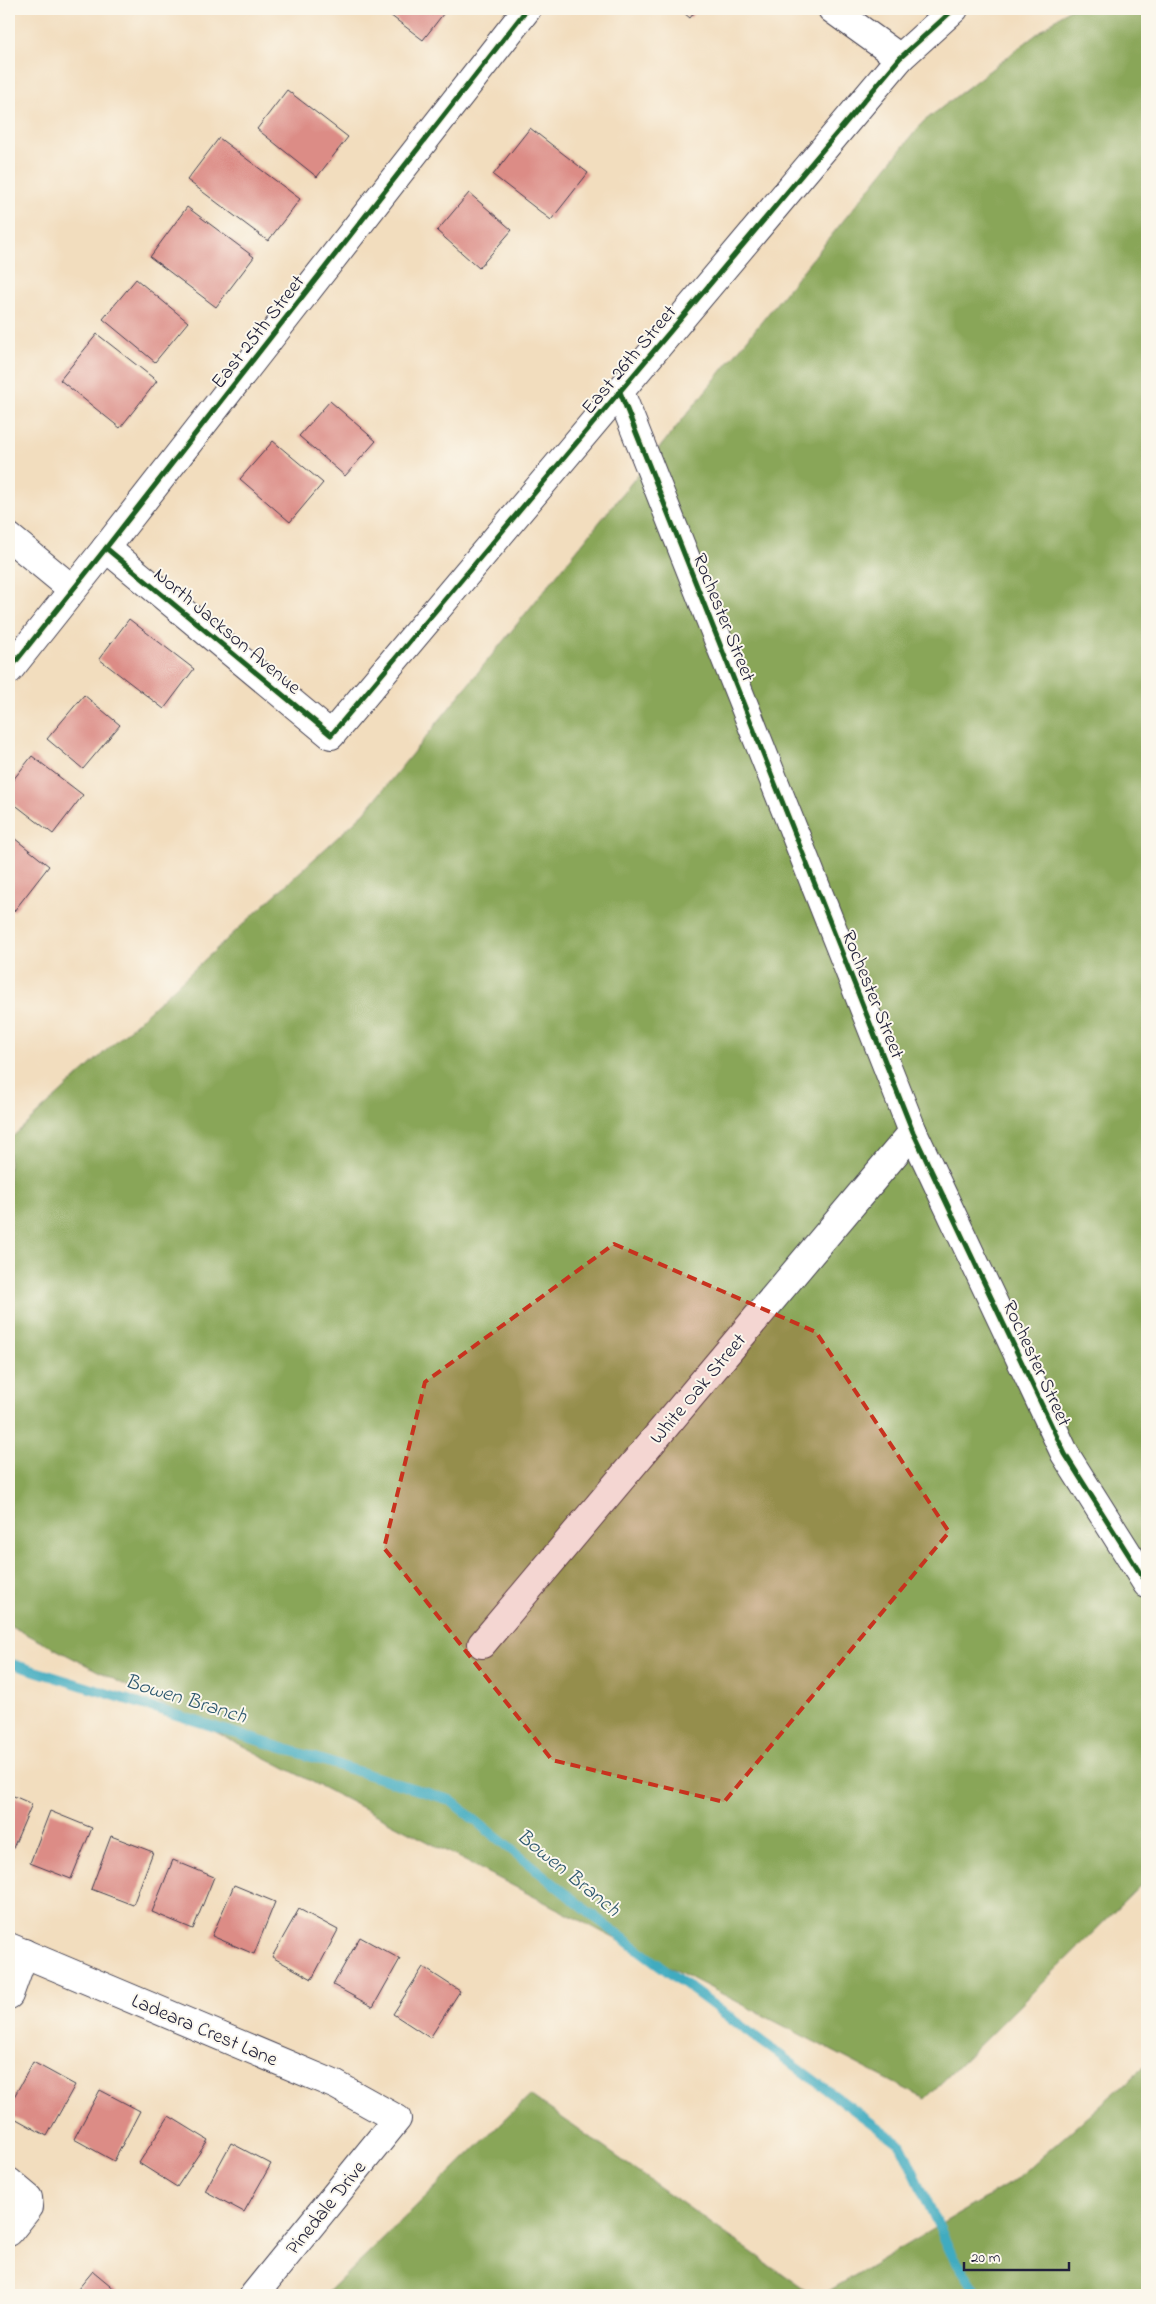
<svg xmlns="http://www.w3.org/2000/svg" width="1156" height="2304" font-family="'Indie Flower',sans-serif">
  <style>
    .forest { fill: #89a658; stroke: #56644a }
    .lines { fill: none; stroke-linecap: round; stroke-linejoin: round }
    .stream { stroke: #41abc0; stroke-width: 10 }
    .building { fill: #dc8c86 }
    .minor-casing { stroke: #413e4f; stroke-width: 30 }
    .minor { stroke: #fff; stroke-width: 28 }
    .cycleway-casing { stroke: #fbf7ec; stroke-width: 8 }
    .cycleway { stroke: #1b5e20; stroke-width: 5 }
    .marked { fill: #c8321e; fill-opacity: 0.2; stroke: #c8321e; stroke-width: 4; stroke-dasharray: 10 6; stroke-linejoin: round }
    .labels { text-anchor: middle; stroke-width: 4; stroke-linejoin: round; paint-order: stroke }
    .street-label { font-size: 20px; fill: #22223b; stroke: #fbf7ec }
    .water-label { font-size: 21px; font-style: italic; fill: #2e5970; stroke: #fbf7ec }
  </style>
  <rect width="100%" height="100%" fill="#fbf7ec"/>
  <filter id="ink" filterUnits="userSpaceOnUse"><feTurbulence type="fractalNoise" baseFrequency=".02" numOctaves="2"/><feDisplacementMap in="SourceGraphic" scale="10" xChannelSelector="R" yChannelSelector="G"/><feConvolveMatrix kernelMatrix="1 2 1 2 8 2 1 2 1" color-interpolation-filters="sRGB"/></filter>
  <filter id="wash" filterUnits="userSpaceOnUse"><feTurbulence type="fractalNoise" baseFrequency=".0096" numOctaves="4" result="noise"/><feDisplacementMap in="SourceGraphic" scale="20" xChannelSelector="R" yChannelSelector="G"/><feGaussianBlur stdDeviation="1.12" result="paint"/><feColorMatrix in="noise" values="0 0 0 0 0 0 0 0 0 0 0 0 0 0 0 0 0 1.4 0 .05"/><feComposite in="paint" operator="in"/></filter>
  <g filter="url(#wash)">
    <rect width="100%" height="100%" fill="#f2ddbe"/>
    <g class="forest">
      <polygon points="1069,9 1147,9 1147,1879 925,2099 9,1625 9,1140 365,812 923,122"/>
      <polygon points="1147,2064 1147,2295 822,2295 1015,2180"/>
      <polygon points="530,2095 812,2295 325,2295"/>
    </g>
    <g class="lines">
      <polyline class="stream" points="9,1663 450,1800 596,1918 901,2145 951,2253 979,2295"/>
    </g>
    <g id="blocks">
      <g class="building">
        <polygon points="382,9 447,9 423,40"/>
        <polygon points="679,9 697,9 690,18"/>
        <polygon points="287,90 348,137 317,177 257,129"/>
        <polygon points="530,128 588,173 551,220 493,175"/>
        <polygon points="219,138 300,199 268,241 187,180"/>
        <polygon points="469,193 512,230 479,268 437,231"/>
        <polygon points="187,207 254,257 216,307 150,257"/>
        <polygon points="136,279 188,322 155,362 103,319"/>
        <polygon points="97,334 157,381 120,428 60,380"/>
        <polygon points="330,401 376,441 345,476 299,436"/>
        <polygon points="273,441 323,483 290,522 240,479"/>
        <polygon points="129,619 194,669 164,709 99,659"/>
        <polygon points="84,695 120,725 83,769 47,739"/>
        <polygon points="32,756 83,795 53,834 9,800 9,785"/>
        <polygon points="9,834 49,866 14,911 9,907"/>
        <polygon points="9,1794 32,1804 10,1855 9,1855"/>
        <polygon points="50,1811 92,1828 71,1879 30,1863"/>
        <polygon points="111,1836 153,1852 133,1905 91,1889"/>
        <polygon points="173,1860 214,1877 193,1929 152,1912"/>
        <polygon points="234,1885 275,1902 254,1954 212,1936"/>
        <polygon points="299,1909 338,1930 312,1979 272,1957"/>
        <polygon points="360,1937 400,1959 373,2007 333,1985"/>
        <polygon points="423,1967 460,1991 430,2038 393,2014"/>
        <polygon points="33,2062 75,2085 47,2136 9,2115 9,2106"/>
        <polygon points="100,2090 140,2111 114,2161 74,2139"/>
        <polygon points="169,2116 208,2140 177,2187 139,2163"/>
        <polygon points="231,2143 271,2164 244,2212 205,2191"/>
        <polygon points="93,2271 122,2295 73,2295"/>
      </g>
    </g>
  </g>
  <g filter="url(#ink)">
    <use href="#blocks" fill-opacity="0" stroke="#413e4f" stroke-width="1"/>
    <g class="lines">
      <defs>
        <g id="minor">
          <polyline points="832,9 900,58"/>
          <polyline points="620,392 913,1132 1065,1454 1147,1584"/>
          <polyline points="9,537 72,589"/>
          <polyline points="106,548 331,735 900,58 954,9"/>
          <polyline points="9,670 106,548 527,9"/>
          <polyline points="482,1644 913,1132"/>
          <polyline points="9,1947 336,2085 397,2119 254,2295"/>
          <polyline points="9,1995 24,1953"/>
          <polyline points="9,2182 28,2198 29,2207 9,2232"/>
        </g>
      </defs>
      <use href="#minor" class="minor-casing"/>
      <use href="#minor" class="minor"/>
      <defs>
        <g id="cycleway">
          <polyline points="620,392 913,1132 1065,1454 1147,1584"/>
          <polyline points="106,548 331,735 900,58 954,9"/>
          <polyline points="9,670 106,548 527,9"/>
        </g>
      </defs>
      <use href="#cycleway" class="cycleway-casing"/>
      <use href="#cycleway" class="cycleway"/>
    </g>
  </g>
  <path class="marked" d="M 614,1244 L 816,1332 L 949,1532 L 724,1802 L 552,1760 L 384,1548 L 425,1382 Z"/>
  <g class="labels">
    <g class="street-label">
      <text transform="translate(257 331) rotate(-52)" y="7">East 25th Street</text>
      <text transform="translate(628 359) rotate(-50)" y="7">East 26th Street</text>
      <text transform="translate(725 617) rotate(68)" y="7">Rochester Street</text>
      <text transform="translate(228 630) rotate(40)" y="7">North Jackson Avenue</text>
      <text transform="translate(874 994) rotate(68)" y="7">Rochester Street</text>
      <text transform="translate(1038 1363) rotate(65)" y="7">Rochester Street</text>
      <text transform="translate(697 1388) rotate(-50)" y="7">White Oak Street</text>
      <text transform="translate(205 2029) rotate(23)" y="7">Ladeara Crest Lane</text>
      <text transform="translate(325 2207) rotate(-51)" y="7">Pinedale Drive</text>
    </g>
    <g class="water-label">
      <text transform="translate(186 1698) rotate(17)" y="7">Bowen Branch</text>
      <text transform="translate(569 1872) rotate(39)" y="7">Bowen Branch</text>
    </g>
  </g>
  <rect width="1156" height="2304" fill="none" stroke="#fbf7ec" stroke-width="30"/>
  <path d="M964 2262v8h105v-8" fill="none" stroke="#22223b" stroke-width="2.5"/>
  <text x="971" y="2262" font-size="15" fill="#22223b" stroke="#fbf7ec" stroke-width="4" paint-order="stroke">20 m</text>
</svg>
